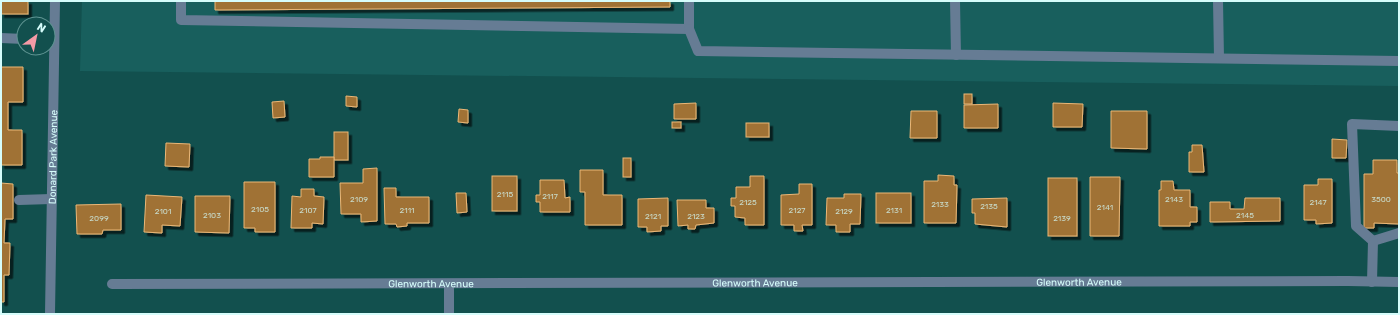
<svg xmlns="http://www.w3.org/2000/svg" width="1400" height="315" font-family="Rubik,sans-serif">
  <style>
    .built { fill: #185f5d }
    .building { fill: #a07234; stroke: #ebb777; filter: url(#shadow) }
    .lines { fill: none; stroke-linecap: round; stroke-linejoin: round }
    .minor { stroke: #667c94; stroke-width: 10 }
    .labels { text-anchor: middle; stroke-width: 3; stroke-linejoin: round; paint-order: stroke }
    .number-label { font-size: 8px; fill: #c8dac9 }
    .street-label { font-size: 10px; fill: #d6fdfb; stroke: #12504e }
  </style>
  <defs>
    <filter id="shadow"><feDropShadow dx="3.5" dy="3.5" stdDeviation="0" flood-color="#0009"/></filter>
  </defs>
  <rect width="100%" height="100%" fill="#12504e"/>
  <polygon class="built" points="82,1 1399,1 1399,86 80,71"/>
  <g class="building">
    <rect x="1" y="1" width="27" height="13"/>
    <polygon points="215,1 670,1 670,7 215,10"/>
    <polygon points="1,67 23,67 23,102 8,102 8,130 22,130 22,165 1,165"/>
    <rect x="964" y="94" width="8" height="10"/>
    <polygon points="346,96 357,97 357,107 346,106"/>
    <polygon points="284,101 285,117 273,118 272,102"/>
    <polygon points="696,103 696,119 674,119 674,104"/>
    <polygon points="1053,103 1083,104 1082,127 1053,127"/>
    <polygon points="998,104 998,128 964,128 964,105"/>
    <polygon points="459,109 468,110 468,123 458,122"/>
    <polygon points="911,111 937,111 937,138 910,138"/>
    <polygon points="1111,111 1147,111 1147,149 1111,148"/>
    <rect x="672" y="122" width="9" height="6"/>
    <rect x="746" y="123" width="23" height="14"/>
    <rect x="334" y="132" width="14" height="28"/>
    <polygon points="1332,139 1347,140 1346,158 1332,158"/>
    <polygon points="166,143 190,144 189,167 165,166"/>
    <polygon points="1192,145 1202,145 1204,172 1189,172 1189,152 1192,152"/>
    <polygon points="320,157 334,157 334,177 309,177 309,159 320,159"/>
    <rect x="623" y="158" width="8" height="19"/>
    <polygon points="1373,160 1397,160 1397,173 1399,173 1399,224 1374,223 1374,228 1364,228 1364,174 1373,174"/>
    <polygon points="377,168 377,221 361,222 361,214 341,214 340,183 363,183 363,169"/>
    <polygon points="580,170 603,170 603,195 622,195 622,225 585,225 585,192 580,192"/>
    <polygon points="938,175 954,176 954,185 957,185 956,223 924,223 924,181 938,181"/>
    <rect x="492" y="176" width="25" height="35"/>
    <polygon points="750,176 764,176 764,225 745,225 745,218 735,217 735,206 731,206 731,198 736,198 736,187 750,187"/>
    <polygon points="1090,177 1120,177 1119,236 1090,236"/>
    <rect x="1048" y="178" width="29" height="58"/>
    <polygon points="1318,179 1332,179 1332,223 1316,224 1316,220 1304,220 1304,185 1318,185"/>
    <polygon points="540,180 564,180 565,198 570,197 570,212 540,212 540,202 536,202 536,195 540,195"/>
    <polygon points="1161,181 1173,181 1174,190 1190,190 1190,207 1197,207 1197,222 1190,222 1190,226 1159,226 1159,190 1161,190"/>
    <polygon points="244,182 275,182 275,232 255,232 255,228 244,228"/>
    <polygon points="1,183 13,184 13,219 5,219 4,243 10,243 9,275 4,275 4,302 1,302"/>
    <polygon points="799,184 812,184 812,225 802,225 803,231 794,231 794,225 781,225 781,195 799,194"/>
    <polygon points="384,188 396,188 396,197 429,197 429,223 407,223 407,226 397,227 396,224 385,224"/>
    <polygon points="301,189 314,189 314,196 324,197 323,224 312,223 312,228 291,228 292,196 301,197"/>
    <polygon points="456,193 466,193 467,212 457,213"/>
    <rect x="876" y="193" width="35" height="30"/>
    <polygon points="844,194 861,194 860,224 850,224 850,232 836,232 836,225 826,225 827,198 844,198"/>
    <polygon points="146,195 182,197 180,226 162,225 162,233 144,232"/>
    <polygon points="195,196 230,196 229,233 195,232"/>
    <polygon points="668,198 668,226 661,226 661,231 647,232 647,227 638,227 638,199"/>
    <polygon points="1007,198 1007,227 975,224 975,213 972,213 972,199"/>
    <polygon points="1245,198 1280,198 1280,221 1210,222 1210,202 1230,202 1230,209 1244,209"/>
    <polygon points="677,200 706,200 706,208 714,208 714,223 696,225 695,229 688,229 688,225 678,226"/>
    <polygon points="121,204 121,230 103,230 102,234 77,234 76,205"/>
  </g>
  <g class="lines">
    <g class="minor">
      <polyline points="181,1 181,20 689,29 689,1"/>
      <polyline points="955,1 956,55"/>
      <polyline points="1218,1 1219,58"/>
      <polyline points="689,29 698,51 1399,61"/>
      <polyline points="1,38 24,39"/>
      <polyline points="19,200 51,199"/>
      <polyline points="1373,241 1356,226 1352,124 1399,126"/>
      <polyline points="1373,241 1399,233"/>
      <polyline points="1372,282 1373,241"/>
      <path id="s1" d="M 112,284 L 1348,281 L 1399,282"/>
      <polyline points="449,284 449,314"/>
      <path id="s2" d="M 50,314 L 55,1"/>
    </g>
  </g>
  <g class="labels">
    <g class="number-label">
      <text x="505" y="197">2115</text>
      <text x="550" y="199">2117</text>
      <text x="359" y="202">2109</text>
      <text x="1174" y="202">2143</text>
      <text x="1381" y="202">3500</text>
      <text x="748" y="205">2125</text>
      <text x="1318" y="205">2147</text>
      <text x="940" y="207">2133</text>
      <text x="989" y="209">2135</text>
      <text x="1105" y="210">2141</text>
      <text x="260" y="212">2105</text>
      <text x="308" y="213">2107</text>
      <text x="407" y="213">2111</text>
      <text x="797" y="213">2127</text>
      <text x="894" y="213">2131</text>
      <text x="163" y="214">2101</text>
      <text x="844" y="214">2129</text>
      <text x="212" y="218">2103</text>
      <text x="1245" y="218">2145</text>
      <text x="653" y="219">2121</text>
      <text x="696" y="219">2123</text>
      <text x="99" y="221">2099</text>
      <text x="1062" y="221">2139</text>
    </g>
    <g class="street-label">
      <text dy="4" stroke="none"><textPath href="#s2" startOffset="157">Donard Park Avenue</textPath></text>
      <text dy="4" stroke="none"><textPath href="#s1" startOffset="643">Glenworth Avenue</textPath></text>
      <text dy="4" stroke="none"><textPath href="#s1" startOffset="967">Glenworth Avenue</textPath></text>
      <text dy="4" stroke="none"><textPath href="#s1" startOffset="319">Glenworth Avenue</textPath></text>
    </g>
  </g>
  <rect width="1400" height="315" fill="none" stroke="#d6fdfb" stroke-width="4"/>
  <g transform="translate(36 36) rotate(33)"><circle r="19" fill="#12504e" stroke="#609593"/>
  <path d="M0-3L7 15L0 10L-7 15Z" fill="#f49aa6"/>
  <text y="-6" font-size="11" font-weight="bold" text-anchor="middle" fill="#d6fdfb">N</text>
  </g>
</svg>
